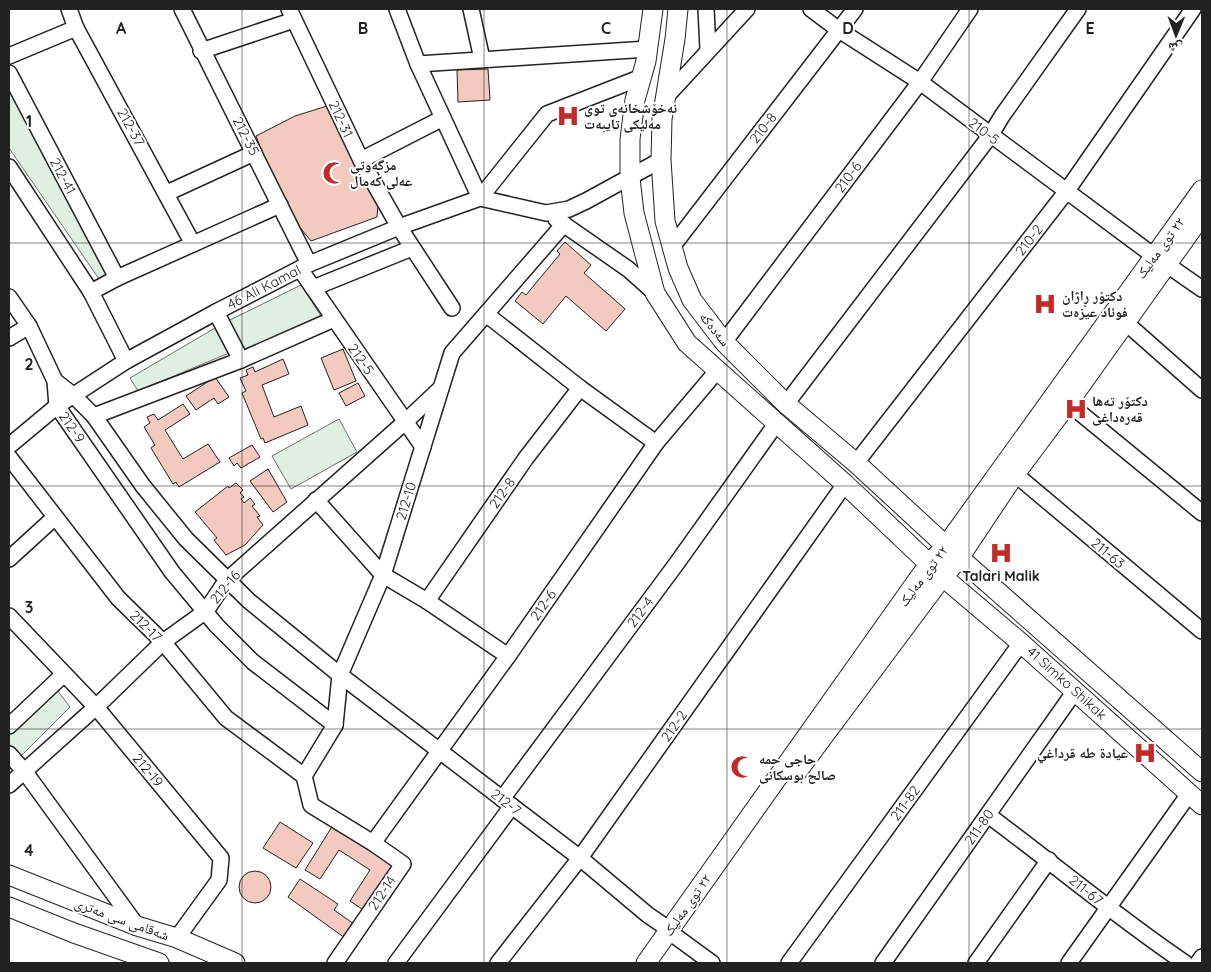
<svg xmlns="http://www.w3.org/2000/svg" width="1211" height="972" font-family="Quicksand,'Noto Naskh Arabic',sans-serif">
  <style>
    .green { fill: #e0efe3; stroke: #6f6f6f }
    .building { fill: #f3c9c0; stroke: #222 }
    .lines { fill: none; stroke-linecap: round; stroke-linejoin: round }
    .minor-casing { stroke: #222; stroke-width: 18 }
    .major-casing { stroke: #222; stroke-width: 21 }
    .minor { stroke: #fff; stroke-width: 15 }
    .major { stroke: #fff; stroke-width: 19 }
    .grid { fill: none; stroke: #222; stroke-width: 1; stroke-opacity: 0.55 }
    .labels { text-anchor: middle; stroke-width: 4; stroke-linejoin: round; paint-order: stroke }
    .poi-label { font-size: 14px; font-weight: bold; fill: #222; stroke: #fff; text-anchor: start }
    .street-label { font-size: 14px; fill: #222; stroke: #fff }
    .grid-label { font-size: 16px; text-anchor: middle; font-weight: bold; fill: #222; stroke: #fff; stroke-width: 4; stroke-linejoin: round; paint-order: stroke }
  </style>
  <rect width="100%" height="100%" fill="#fff"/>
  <g class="green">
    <polygon points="9,88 107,274 99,279 9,148"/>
    <polygon points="301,285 321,316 243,351 228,321"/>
    <polygon points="215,328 229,353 138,391 130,378"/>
    <polygon points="339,419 357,452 291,489 272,456"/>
    <polygon points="57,690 70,707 20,757 9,744 9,735"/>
  </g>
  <g class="building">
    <polygon points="488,69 490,100 458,102 457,70"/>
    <polygon points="327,106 378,206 377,217 311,241 297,224 266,162 256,136 295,116"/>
    <polygon points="565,242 591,265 584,273 625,309 606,331 566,296 543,324 515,301 522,292 526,295 560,254 557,251"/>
    <polygon points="343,349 356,381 334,390 321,358"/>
    <polygon points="283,359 289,374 262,385 274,417 301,406 308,425 265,443 263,438 261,439 242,393 246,391 240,378 248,375 246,370 253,367 255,372"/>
    <polygon points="215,377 229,397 218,404 214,398 196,410 186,396"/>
    <polygon points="358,383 365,396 346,406 339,393"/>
    <polygon points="183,404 190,414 165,430 183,459 208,444 220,462 179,487 176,482 173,484 151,448 155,445 144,427 150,423 147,417 154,414 158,420"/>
    <polygon points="252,445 260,457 241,468 237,463 234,466 229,458"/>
    <polygon points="268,469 287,502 273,512 250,481"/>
    <polygon points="236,483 243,490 240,493 244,497 241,499 244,503 250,498 255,504 252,506 260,516 257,517 263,525 245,545 226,555 214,540 217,538 195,512 228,486 229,488"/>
    <polygon points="280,822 313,843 296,868 263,848"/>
    <polygon points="333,825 395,865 365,911 350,901 370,870 339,850 320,879 305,870"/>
    <circle cx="255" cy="887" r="16"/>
    <polygon points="300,879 338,904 334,910 354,924 345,938 288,897"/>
  </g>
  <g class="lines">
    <defs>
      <g id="minor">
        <polyline points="69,9 76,28 193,244"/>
        <polyline points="182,9 309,264"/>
        <polyline points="289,9 361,160 399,227 452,308"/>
        <polyline points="397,9 418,64 480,198 547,114 642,77"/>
        <polyline points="471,9 482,59"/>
        <polyline points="706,9 708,49"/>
        <polyline points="811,9 839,30 920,82 1154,256"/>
        <polyline points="201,51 294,20"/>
        <polyline points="9,56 76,28"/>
        <polyline points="418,64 648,49"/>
        <polyline points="9,73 117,278"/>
        <polyline points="665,98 747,9"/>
        <polyline points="361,160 443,118"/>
        <polyline points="9,167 91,292 126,361"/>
        <polyline points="167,193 254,153"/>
        <polyline points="556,219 628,269 655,293"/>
        <polyline points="672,247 855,9"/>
        <polyline points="1166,264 1202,289"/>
        <polyline points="300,269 423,447"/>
        <polyline points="313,288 412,248"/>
        <polyline points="91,292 117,278 280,205"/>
        <polyline points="9,297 29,326 55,381 57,406 172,572 217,626 253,662 335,725"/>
        <polyline points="216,312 241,360"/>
        <polyline points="486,314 580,388 656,443"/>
        <polyline points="1125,322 1202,390"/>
        <polyline points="9,338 29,326"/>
        <polyline points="724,342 920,82 970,9"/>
        <polyline points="55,381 73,395 94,416 143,486 186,539 249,601 340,675 580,858 648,915 670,930"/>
        <polyline points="1068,403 1202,513"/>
        <polyline points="786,404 990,136 1002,116 1078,9"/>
        <polyline points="94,416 241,360 334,319"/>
        <polyline points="9,446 57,406 126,361 216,312 309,264 399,227 480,198 546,213 569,209 586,201 661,160"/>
        <polyline points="9,457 118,598 163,642 226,718 304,776"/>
        <polyline points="856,463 1066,192 1193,9"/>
        <polyline points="1015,474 1202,631"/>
        <polyline points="316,500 383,575 427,601 508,656"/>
        <polyline points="9,559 55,517"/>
        <polyline points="427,601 526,458 580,388"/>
        <polyline points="9,616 96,707 221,858 219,880 177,938"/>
        <polyline points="9,726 64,674"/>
        <polyline points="9,754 25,772 137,926"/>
        <polyline points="9,785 96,707 163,642 206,611 226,581 405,422 441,388"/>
        <polyline points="502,799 677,563 776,424"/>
        <path d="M 988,815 C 1054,864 1117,917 1185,963"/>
        <polyline points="373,843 508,656 656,443 717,371"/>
        <polyline points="675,936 712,963"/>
        <polyline points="335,963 403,864 373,843 311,805 304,776 335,725 340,675 383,575 452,353 564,224"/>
        <polyline points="396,963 512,806"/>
        <polyline points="498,963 580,858 845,484"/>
        <polyline points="789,963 1021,643"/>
        <polyline points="883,963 1075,691"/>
        <polyline points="976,963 1049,860"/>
        <polyline points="1069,963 1189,794"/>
        <polyline points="1198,963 1202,957"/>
      </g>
      <g id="major">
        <polyline points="653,9 646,61 635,100 630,139 630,178 634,213 655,293 687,343 845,484 943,577 1021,643 1202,805"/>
        <polyline points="678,9 675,39 662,119 661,160 665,221 678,268 692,300 724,342 786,404 856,463 946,546 1202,772"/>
        <polyline points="796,773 937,584 959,558 1015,474 1068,403 1202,215"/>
        <polyline points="9,875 137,926 177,938 235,963"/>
        <polyline points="9,907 74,933 159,963"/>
        <polyline points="646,963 929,564 946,546 1202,190"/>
      </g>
    </defs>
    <use href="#minor" class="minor-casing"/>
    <use href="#major" class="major-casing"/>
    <use href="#minor" class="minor"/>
    <use href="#major" class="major"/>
  </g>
  <path class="grid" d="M 242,9 L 242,963M 484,9 L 484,963M 727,9 L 727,963M 969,9 L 969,963M 9,243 L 1202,243M 9,486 L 1202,486M 9,729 L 1202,729"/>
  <defs>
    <symbol id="hospital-bare" viewBox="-9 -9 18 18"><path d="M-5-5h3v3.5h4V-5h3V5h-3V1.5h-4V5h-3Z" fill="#c62828" stroke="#fff" stroke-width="2.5" paint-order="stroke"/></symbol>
    <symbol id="mosque-bare" viewBox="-9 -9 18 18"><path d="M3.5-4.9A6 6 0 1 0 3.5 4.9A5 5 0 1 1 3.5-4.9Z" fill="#c62828" stroke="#fff" stroke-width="2.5" paint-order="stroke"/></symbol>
  </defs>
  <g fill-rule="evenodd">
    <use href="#hospital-bare" x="552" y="100" width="32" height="32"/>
    <use href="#mosque-bare" x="318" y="157" width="32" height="32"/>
    <use href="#hospital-bare" x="1029" y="288" width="32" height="32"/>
    <use href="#hospital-bare" x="1060" y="393" width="32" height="32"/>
    <use href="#hospital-bare" x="985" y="537" width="32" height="32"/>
    <use href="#hospital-bare" x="1129" y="737" width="32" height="32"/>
    <use href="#mosque-bare" x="726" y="751" width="32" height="32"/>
  </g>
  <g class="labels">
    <g class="poi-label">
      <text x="584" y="113">نەخۆشخانەی توی<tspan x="584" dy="16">مەلیكی تایبەت</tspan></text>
      <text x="350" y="170">مزگەوتی<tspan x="350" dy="16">عەلی کەمال</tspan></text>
      <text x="1062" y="301">دکتۆر ڕاژان<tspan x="1062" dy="16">فوئاد عیزەت</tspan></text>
      <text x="1092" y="406">دکتۆر تەها<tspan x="1092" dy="16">قەرەداغی</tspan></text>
      <text x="1001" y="581" text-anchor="middle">Talari Malik</text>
      <text x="1128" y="758" text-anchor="end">عيادة طه قرداغي</text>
      <text x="759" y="764">حاجی حمه<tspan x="759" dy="16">صالح بوسکانی</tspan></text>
    </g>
    <g class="street-label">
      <text transform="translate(341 119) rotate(65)" y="5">212-31</text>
      <text transform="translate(131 127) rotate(61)" y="5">212-37</text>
      <text transform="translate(763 128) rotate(-52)" y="5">210-8</text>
      <text transform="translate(984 131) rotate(37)" y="5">210-5</text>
      <text transform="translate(246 136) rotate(63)" y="5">212-35</text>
      <text transform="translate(63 176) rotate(62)" y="5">212-41</text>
      <text transform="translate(848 177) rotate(-53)" y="5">210-6</text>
      <text transform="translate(1029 240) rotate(-52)" y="5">210-2</text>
      <text transform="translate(1160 248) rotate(-54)" y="5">٢٢ توی مەلیک</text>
      <text transform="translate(264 287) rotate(-27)" y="5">46 Ali Kamal</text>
      <text transform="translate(715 329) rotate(51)" y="5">سەدەکە</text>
      <text transform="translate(361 359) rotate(55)" y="5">212-5</text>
      <text transform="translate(72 427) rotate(55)" y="5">212-9</text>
      <text transform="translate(502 493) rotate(-55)" y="5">212-8</text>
      <text transform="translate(406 501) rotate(-73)" y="5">212-10</text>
      <text transform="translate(1108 553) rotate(40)" y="5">211-63</text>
      <text transform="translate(923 576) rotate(-53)" y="5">٢٢ توی مەلیک</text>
      <text transform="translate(225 587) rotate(-50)" y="5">212-16</text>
      <text transform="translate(543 605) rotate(-55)" y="5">212-6</text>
      <text transform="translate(640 612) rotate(-53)" y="5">212-4</text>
      <text transform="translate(146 626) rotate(45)" y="5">212-17</text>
      <text transform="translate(1067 683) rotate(42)" y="5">41 Simko Shikak</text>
      <text transform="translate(674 726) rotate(-55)" y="5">212-2</text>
      <text transform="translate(148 770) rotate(50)" y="5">212-19</text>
      <text transform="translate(506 802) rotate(38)" y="5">212-7</text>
      <text transform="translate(905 803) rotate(-54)" y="5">211-82</text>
      <text transform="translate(979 827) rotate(-55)" y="5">211-80</text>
      <text transform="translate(1086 890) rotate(39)" y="5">211-67</text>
      <text transform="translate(382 893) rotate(-56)" y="5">212-14</text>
      <text transform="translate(687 905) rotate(-55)" y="5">٢٢ توی مەلیک</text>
      <text transform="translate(122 919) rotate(20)" y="5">شەقامی سی مەتری</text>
    </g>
  </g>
  <g class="grid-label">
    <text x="121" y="34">A</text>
    <text x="363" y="34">B</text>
    <text x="606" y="34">C</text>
    <text x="848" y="34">D</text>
    <text x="1090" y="34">E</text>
    <text x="29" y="127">1</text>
    <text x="29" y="370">2</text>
    <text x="29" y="613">3</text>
    <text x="29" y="856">4</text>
  </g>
  <rect width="1211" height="972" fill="none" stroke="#222222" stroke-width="20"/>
  <g transform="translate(1176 35) rotate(181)" stroke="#ffffff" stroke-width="4" paint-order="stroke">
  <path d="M0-4L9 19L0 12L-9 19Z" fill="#222222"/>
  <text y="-8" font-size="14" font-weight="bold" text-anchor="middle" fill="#222222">ش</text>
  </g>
</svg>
